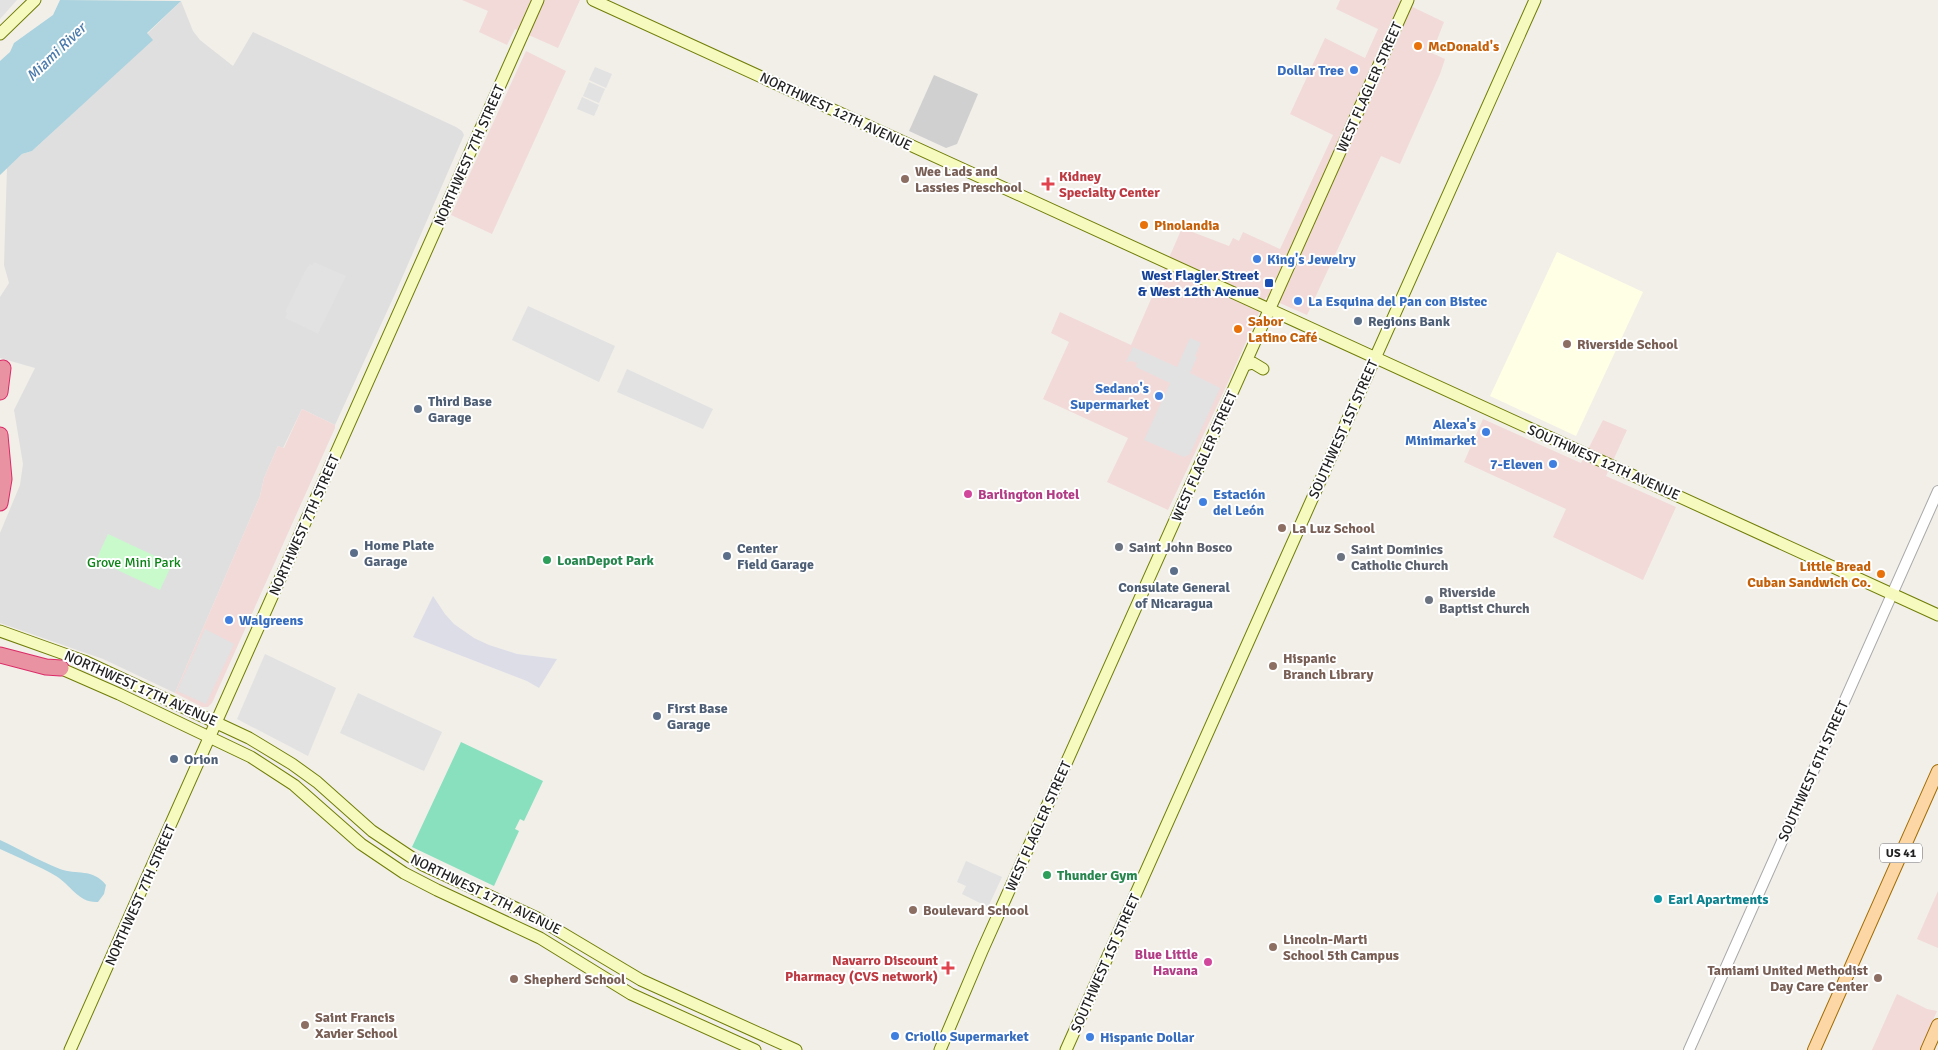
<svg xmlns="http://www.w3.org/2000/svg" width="1938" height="1050" font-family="Signika,sans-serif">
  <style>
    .residential { fill: #e0dfdf }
    .commercial { fill: #f2dad9 }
    .education { fill: #ffffe5 }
    .religious { fill: #d0d0d0 }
    .park { fill: #c8facc }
    .pitch { fill: #88e0be }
    .parking { fill: #e2e2e2 }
    .plaza { fill: #dddde8 }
    .water { fill: #aad3df }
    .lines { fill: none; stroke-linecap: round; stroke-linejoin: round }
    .tertiary-casing { stroke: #a9a9a9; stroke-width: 12 }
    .secondary-casing { stroke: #707d05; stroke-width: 13 }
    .primary-casing { stroke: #a06b00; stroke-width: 14 }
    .motorway-casing { stroke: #dc2a67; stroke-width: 17 }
    .tertiary { stroke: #fff; stroke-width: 10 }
    .secondary { stroke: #f7fabf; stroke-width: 11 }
    .primary { stroke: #fcd6a4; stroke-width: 12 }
    .motorway { stroke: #e892a2; stroke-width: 15 }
    .food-dot { fill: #e8710a; stroke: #fff; stroke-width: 2 }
    .shop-dot { fill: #3f7fe0; stroke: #fff; stroke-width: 2 }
    .education-dot { fill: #8d6e63; stroke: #fff; stroke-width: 2 }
    .health-dot { fill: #e0444e; stroke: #fff; stroke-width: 2 }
    .transit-dot { fill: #1a4fb4; stroke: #fff; stroke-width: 2 }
    .service-dot { fill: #5c6f8a; stroke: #fff; stroke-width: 2 }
    .hotel-dot { fill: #d1479c; stroke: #fff; stroke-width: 2 }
    .worship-dot { fill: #6b7280; stroke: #fff; stroke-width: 2 }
    .leisure-dot { fill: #2e9e5b; stroke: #fff; stroke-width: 2 }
    .culture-dot { fill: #0f9aa8; stroke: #fff; stroke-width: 2 }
    .labels { text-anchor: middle; stroke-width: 4; stroke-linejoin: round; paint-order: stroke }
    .shield { fill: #fff; stroke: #646464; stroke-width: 1 }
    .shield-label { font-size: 12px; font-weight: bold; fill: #222 }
    .food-label { font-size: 14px; font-weight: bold; fill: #c56008; stroke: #fff; text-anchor: start }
    .shop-label { font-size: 14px; font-weight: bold; fill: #366cbe; stroke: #fff; text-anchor: start }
    .street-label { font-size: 14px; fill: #222; stroke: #fff }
    .education-label { font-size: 14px; font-weight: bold; fill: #785e54; stroke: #fff; text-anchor: start }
    .health-label { font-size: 14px; font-weight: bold; fill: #be3a42; stroke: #fff; text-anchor: start }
    .transit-label { font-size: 14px; font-weight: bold; fill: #164399; stroke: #fff; text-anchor: end }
    .service-label { font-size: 14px; font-weight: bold; fill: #4e5e75; stroke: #fff; text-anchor: start }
    .hotel-label { font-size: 14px; font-weight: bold; fill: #b23c85; stroke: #fff; text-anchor: start }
    .worship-label { font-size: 14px; font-weight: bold; fill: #5b616d; stroke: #fff; text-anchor: start }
    .leisure-label { font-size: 14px; font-weight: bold; fill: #27864d; stroke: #fff; text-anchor: start }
    .park-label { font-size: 14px; fill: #0c8416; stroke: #fff }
    .culture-label { font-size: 14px; font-weight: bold; fill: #0d838f; stroke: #fff; text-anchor: start }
    .water-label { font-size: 15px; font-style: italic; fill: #4a7aab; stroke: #fff }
  </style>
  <rect width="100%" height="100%" fill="#f2efe9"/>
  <polygon class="residential" points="181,1 193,31 200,40 233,66 253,32 456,127 462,131 464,135 395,294 335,425 302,409 283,448 278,446 264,478 260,496 175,693 103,659 0,623 0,533 20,485 23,464 14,410 35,368 0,358 0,297 9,283 4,265 7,168 22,154 32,151 152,40 147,34"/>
  <g class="commercial">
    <polygon points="462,0 580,0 558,48 515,29 507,45 479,32 488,11"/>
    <polygon points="1340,0 1398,0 1444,22 1432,53 1445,59 1440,74 1400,164 1381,156 1307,315 1266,297 1225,389 1168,510 1107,482 1128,438 1043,399 1069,342 1051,333 1060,312 1131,345 1182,228 1229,246 1233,238 1239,241 1243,232 1280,249 1333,135 1290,114 1325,38 1365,58 1378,29 1336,9"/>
    <polygon points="526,51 566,71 492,234 451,215"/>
    <polygon points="302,409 335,425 335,428 212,703 208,707 202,707 175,693 260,496 264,478 278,446 284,448"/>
    <polygon points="1483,419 1581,463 1603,420 1627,430 1606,476 1676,507 1643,580 1553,537 1566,509 1464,462"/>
    <polygon points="1938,891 1938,948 1917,939"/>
    <polygon points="1897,994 1927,1009 1937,1011 1920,1050 1872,1050"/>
  </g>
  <polygon class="education" points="1557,252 1643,292 1576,436 1490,396"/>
  <polygon class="religious" points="934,75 978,94 957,144 946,148 909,131"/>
  <polygon class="park" points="108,534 172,564 160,590 96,560"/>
  <polygon class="pitch" points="461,742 543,781 524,821 520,819 515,829 519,831 494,886 412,847"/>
  <g class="parking">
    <polygon points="0,0 17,0 0,19"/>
    <polygon points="595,67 612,74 606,88 589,80"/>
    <polygon points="589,82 605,89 599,103 583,96"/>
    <polygon points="582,97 599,105 594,116 577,109"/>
    <polygon points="314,262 346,276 318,334 285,318 287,313 285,312 306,269 310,264 312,265"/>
    <polygon points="528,306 615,346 599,382 512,340"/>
    <polygon points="1190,338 1201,343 1195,356 1197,357 1190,373 1220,388 1190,454 1184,457 1144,440 1170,383 1136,367 1137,363 1132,361 1126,362 1133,347 1177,367"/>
    <polygon points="627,369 713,409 703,429 617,392"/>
    <polygon points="205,629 234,644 206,704 177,691"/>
    <polygon points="265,654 336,688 308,756 237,719"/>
    <polygon points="358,693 442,732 424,771 340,733"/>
    <polygon points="966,861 1002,877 988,907 962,894 966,886 957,882"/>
  </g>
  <polygon class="plaza" points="433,596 445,614 454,624 474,638 489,645 517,654 557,659 539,688 527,681 413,637"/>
  <g class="water">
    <polygon points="60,0 181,1 147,33 153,40 32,151 22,154 0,175 0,61 10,52 14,43 53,15"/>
    <path d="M 0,840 C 20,849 39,861 60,869 C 76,875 93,868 106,885 L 104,894 L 98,902 C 78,903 71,885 56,876 C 39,866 19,858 0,849 Z"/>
  </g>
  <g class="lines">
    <defs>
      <polyline id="tertiary" points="1689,1050 1938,491"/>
      <g id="secondary">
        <polyline points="593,0 1938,615"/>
        <polyline points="0,34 35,0"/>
        <polyline points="1245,365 1253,363 1263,369"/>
        <polyline points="0,631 84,661 249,738 292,764 317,782 372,831 423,865 537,918 641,980 796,1050"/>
        <polyline points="55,666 119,694 251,757 294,785 361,844 404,873 437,890 540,938 631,994 755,1050"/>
        <polyline points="70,1050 538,0"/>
        <polyline points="940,1050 982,951 1408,0"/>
        <polyline points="1066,1050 1535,0"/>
      </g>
      <g id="primary">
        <polyline points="1814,1050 1938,771"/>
        <polyline points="1927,1050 1938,1025"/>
      </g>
      <g id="motorway">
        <polyline points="0,392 3,368"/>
        <polyline points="0,435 4,479 0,503"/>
        <polyline points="0,655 46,667 61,668"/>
      </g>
    </defs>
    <use href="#tertiary" class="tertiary-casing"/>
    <use href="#secondary" class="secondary-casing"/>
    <use href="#primary" class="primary-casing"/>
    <use href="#motorway" class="motorway-casing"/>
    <use href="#tertiary" class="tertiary"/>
    <use href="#secondary" class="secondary"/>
    <use href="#primary" class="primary"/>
    <use href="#motorway" class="motorway"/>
  </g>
  <g class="food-dot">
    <circle cx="1418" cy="46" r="5"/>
    <circle cx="1144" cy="225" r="5"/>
    <circle cx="1238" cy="329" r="5"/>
    <circle cx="1881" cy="574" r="5"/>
  </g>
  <g class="shop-dot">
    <circle cx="1354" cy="70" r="5"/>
    <circle cx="1257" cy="259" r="5"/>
    <circle cx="1298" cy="301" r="5"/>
    <circle cx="1159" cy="396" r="5"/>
    <circle cx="1486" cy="432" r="5"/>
    <circle cx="1553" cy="464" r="5"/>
    <circle cx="1203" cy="502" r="5"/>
    <circle cx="229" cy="620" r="5"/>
    <circle cx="895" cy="1036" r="5"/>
    <circle cx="1090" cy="1037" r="5"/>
  </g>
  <g class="education-dot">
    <circle cx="905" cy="179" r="5"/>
    <circle cx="1567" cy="344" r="5"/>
    <circle cx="1282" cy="528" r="5"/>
    <circle cx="1273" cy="666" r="5"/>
    <circle cx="913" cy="910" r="5"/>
    <circle cx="1273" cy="947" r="5"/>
    <circle cx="1878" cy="978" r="5"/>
    <circle cx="514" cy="979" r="5"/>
    <circle cx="305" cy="1025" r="5"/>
  </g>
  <g class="health-dot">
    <path d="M1045.5 176.5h5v5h5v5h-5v5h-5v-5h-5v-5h5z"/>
    <path d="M945.5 960.5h5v5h5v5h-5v5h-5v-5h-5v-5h5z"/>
  </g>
  <rect class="transit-dot" x="1264" y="278" width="10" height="10" rx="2.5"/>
  <g class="service-dot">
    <circle cx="1358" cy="321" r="5"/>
    <circle cx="418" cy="409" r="5"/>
    <circle cx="354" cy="553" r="5"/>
    <circle cx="727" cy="556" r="5"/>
    <circle cx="1174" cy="571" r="5"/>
    <circle cx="657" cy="716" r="5"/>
    <circle cx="174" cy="759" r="5"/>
  </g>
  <g class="hotel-dot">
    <circle cx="968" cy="494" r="5"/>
    <circle cx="1208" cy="962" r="5"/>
  </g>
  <g class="worship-dot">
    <circle cx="1119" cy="547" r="5"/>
    <circle cx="1341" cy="557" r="5"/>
    <circle cx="1429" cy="600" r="5"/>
  </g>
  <g class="leisure-dot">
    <circle cx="547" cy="560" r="5"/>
    <circle cx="1047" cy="875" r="5"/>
  </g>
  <circle class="culture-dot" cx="1658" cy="899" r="5"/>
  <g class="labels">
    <rect class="shield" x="1880" y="843.5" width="42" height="19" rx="4"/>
    <g class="shield-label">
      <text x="1901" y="857">US 41</text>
    </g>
    <g class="food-label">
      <text x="1428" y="51">McDonald's</text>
      <text x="1154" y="230">Pinolandia</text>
      <text x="1248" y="326">Sabor<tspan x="1248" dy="16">Latino Café</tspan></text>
      <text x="1871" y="571" text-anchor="end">Little Bread<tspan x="1871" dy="16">Cuban Sandwich Co.</tspan></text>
    </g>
    <g class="shop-label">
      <text x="1344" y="75" text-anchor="end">Dollar Tree</text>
      <text x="1267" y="264">King's Jewelry</text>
      <text x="1308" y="306">La Esquina del Pan con Bistec</text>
      <text x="1149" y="393" text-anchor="end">Sedano's<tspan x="1149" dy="16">Supermarket</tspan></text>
      <text x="1476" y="429" text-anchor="end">Alexa's<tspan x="1476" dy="16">Minimarket</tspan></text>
      <text x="1543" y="469" text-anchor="end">7-Eleven</text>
      <text x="1213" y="499">Estación<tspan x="1213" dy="16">del León</tspan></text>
      <text x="239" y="625">Walgreens</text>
      <text x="905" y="1041">Criollo Supermarket</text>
      <text x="1100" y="1042">Hispanic Dollar</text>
    </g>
    <g class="street-label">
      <text transform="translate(1369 87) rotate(-66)" y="5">WEST FLAGLER STREET</text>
      <text transform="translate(836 111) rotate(25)" y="5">NORTHWEST 12TH AVENUE</text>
      <text transform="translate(469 155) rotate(-66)" y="5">NORTHWEST 7TH STREET</text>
      <text transform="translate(1343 429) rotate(-66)" y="5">SOUTHWEST 1ST STREET</text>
      <text transform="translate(1204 456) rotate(-66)" y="5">WEST FLAGLER STREET</text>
      <text transform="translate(1604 462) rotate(24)" y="5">SOUTHWEST 12TH AVENUE</text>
      <text transform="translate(304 525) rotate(-66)" y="5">NORTHWEST 7TH STREET</text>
      <text transform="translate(141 688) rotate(24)" y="5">NORTHWEST 17TH AVENUE</text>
      <text transform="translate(1813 771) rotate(-66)" y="5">SOUTHWEST 6TH STREET</text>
      <text transform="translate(1038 826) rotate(-66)" y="5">WEST FLAGLER STREET</text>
      <text transform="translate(486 894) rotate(26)" y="5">NORTHWEST 17TH AVENUE</text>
      <text transform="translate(140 895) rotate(-66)" y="5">NORTHWEST 7TH STREET</text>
      <text transform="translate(1105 963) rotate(-66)" y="5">SOUTHWEST 1ST STREET</text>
    </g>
    <g class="education-label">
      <text x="915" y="176">Wee Lads and<tspan x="915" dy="16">Lassies Preschool</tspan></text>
      <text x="1577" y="349">Riverside School</text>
      <text x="1292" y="533">La Luz School</text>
      <text x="1283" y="663">Hispanic<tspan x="1283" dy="16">Branch Library</tspan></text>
      <text x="923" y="915">Boulevard School</text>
      <text x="1283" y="944">Lincoln-Marti<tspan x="1283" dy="16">School 5th Campus</tspan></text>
      <text x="1868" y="975" text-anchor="end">Tamiami United Methodist<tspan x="1868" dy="16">Day Care Center</tspan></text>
      <text x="524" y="984">Shepherd School</text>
      <text x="315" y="1022">Saint Francis<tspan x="315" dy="16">Xavier School</tspan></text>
    </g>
    <g class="health-label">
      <text x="1059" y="181">Kidney<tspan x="1059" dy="16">Specialty Center</tspan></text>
      <text x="938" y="965" text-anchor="end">Navarro Discount<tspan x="938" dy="16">Pharmacy (CVS network)</tspan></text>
    </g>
    <g class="transit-label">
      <text x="1259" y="280">West Flagler Street<tspan x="1259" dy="16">&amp; West 12th Avenue</tspan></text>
    </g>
    <g class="service-label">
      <text x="1368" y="326">Regions Bank</text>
      <text x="428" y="406">Third Base<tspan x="428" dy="16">Garage</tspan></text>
      <text x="364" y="550">Home Plate<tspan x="364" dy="16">Garage</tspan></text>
      <text x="737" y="553">Center<tspan x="737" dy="16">Field Garage</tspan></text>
      <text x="1174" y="592" text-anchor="middle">Consulate General<tspan x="1174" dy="16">of Nicaragua</tspan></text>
      <text x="667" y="713">First Base<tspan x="667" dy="16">Garage</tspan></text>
      <text x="184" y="764">Orion</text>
    </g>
    <g class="hotel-label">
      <text x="978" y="499">Barlington Hotel</text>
      <text x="1198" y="959" text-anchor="end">Blue Little<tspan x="1198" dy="16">Havana</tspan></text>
    </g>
    <g class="worship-label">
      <text x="1129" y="552">Saint John Bosco</text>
      <text x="1351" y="554">Saint Dominics<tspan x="1351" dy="16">Catholic Church</tspan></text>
      <text x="1439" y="597">Riverside<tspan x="1439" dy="16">Baptist Church</tspan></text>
    </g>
    <g class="leisure-label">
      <text x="557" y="565">LoanDepot Park</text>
      <text x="1057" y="880">Thunder Gym</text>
    </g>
    <g class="park-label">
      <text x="134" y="567">Grove Mini Park</text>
    </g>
    <g class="culture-label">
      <text x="1668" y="904">Earl Apartments</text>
    </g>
    <g class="water-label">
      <text transform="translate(56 52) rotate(-44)" y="5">Miami River</text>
    </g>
  </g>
</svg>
